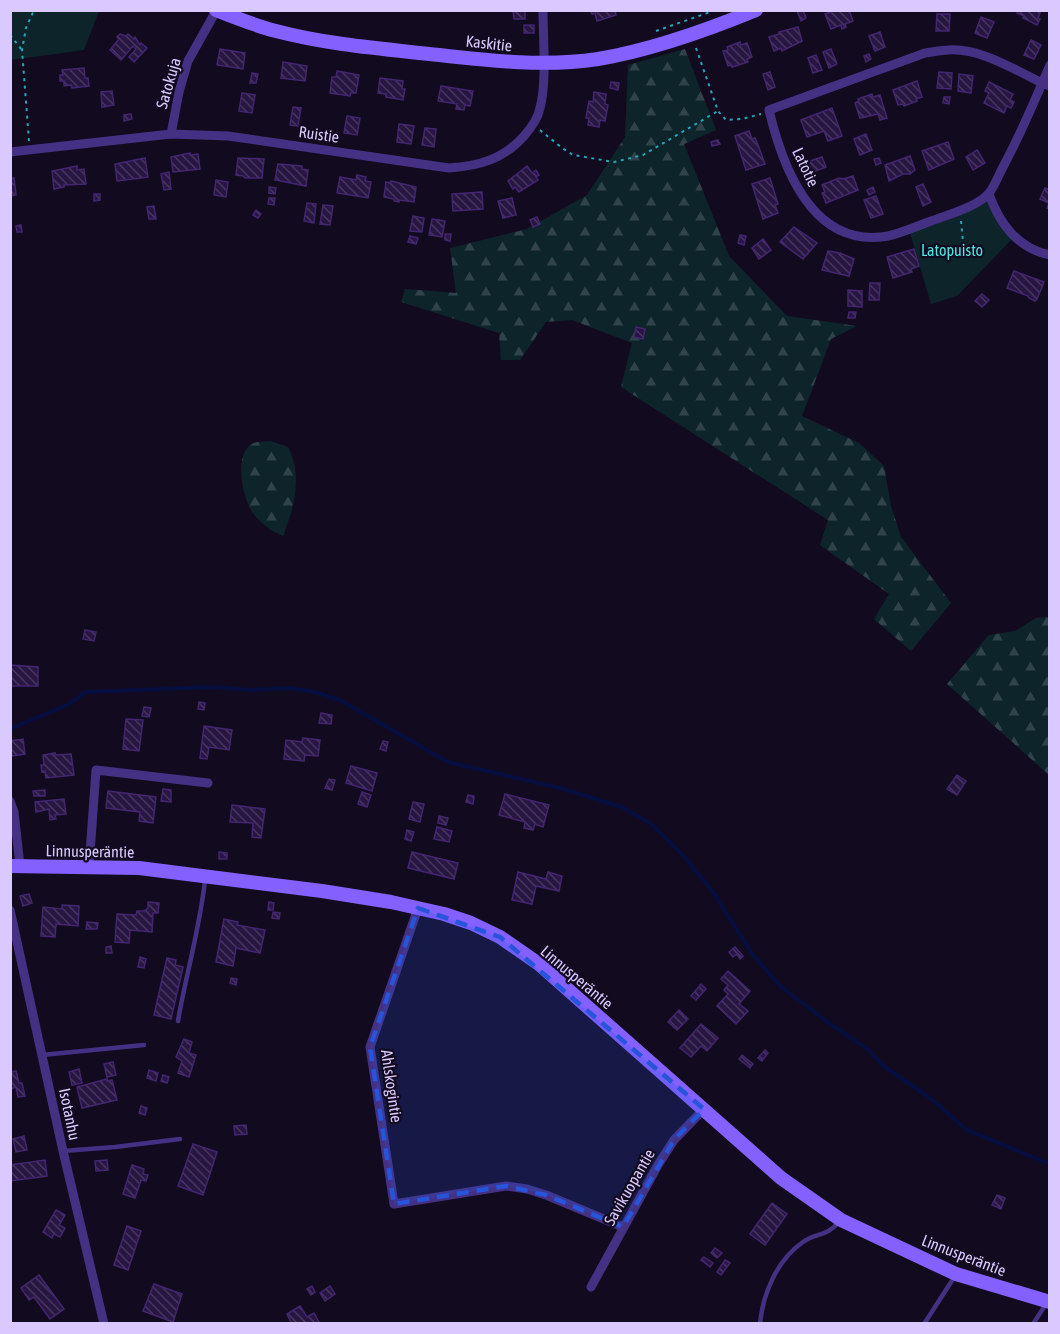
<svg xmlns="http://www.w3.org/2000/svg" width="1060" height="1334" font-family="'Asap Condensed',sans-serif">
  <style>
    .forest { fill: url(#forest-firs) }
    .green { fill: #0d252a }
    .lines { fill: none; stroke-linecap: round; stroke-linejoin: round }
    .stream { stroke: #050e3f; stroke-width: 4 }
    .building { fill: url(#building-back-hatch); stroke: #432570; stroke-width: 1.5 }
    .path { stroke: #23a5ba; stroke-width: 2; stroke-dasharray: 3 4.5; stroke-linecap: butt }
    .lane { stroke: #443183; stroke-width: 4.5 }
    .street { stroke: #443183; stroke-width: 9 }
    .secondary { stroke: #8460ff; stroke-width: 14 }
    .marked { fill: #2654da; fill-opacity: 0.2; stroke: #2654da; stroke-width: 4.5; stroke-dasharray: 12 8; stroke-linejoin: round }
    .labels { text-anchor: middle; stroke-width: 4.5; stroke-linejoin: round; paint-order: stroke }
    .street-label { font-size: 16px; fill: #dac9ff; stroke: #120b20 }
    .park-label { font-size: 16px; fill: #4be9e1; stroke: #120b20 }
  </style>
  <defs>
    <pattern id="forest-firs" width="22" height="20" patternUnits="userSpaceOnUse" patternTransform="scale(1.5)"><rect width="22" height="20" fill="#0d252a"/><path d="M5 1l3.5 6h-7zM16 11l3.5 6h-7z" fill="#30434a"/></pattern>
    <pattern id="building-back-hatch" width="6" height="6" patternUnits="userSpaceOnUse" patternTransform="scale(1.5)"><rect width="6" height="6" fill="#271542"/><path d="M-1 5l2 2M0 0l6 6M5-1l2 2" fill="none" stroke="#46365e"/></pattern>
  </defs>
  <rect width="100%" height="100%" fill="#120b20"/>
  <g class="forest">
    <polygon points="685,49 716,130 684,144 729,256 787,316 857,326 831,339 802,416 859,443 884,466 891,506 901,537 951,603 911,651 874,619 889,594 820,545 828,520 621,387 632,343 572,320 546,322 520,360 501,360 499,333 401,302 405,289 456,293 450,248 527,229 587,195 625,137 628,65"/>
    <path d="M 270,441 L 288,447 C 303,476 294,507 283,536 C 271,531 261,524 253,513 C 243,500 233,454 252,444 C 256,441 265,442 270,441 Z"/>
    <polygon points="1047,617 1050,620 1049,775 947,684 989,635 1015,631 1036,618"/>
  </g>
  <g class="green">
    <polygon points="11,10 99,10 99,11 84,50 11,60"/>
    <polygon points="989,194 1014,237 957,296 931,304 909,229"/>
  </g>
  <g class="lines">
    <polyline class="stream" points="10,729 69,704 86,692 212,687 251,690 290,688 315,692 340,700 448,762 560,788 622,807 650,823 681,853 711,889 753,955 779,985 826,1021 869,1050 882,1065 930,1098 967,1130 1050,1164"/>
  </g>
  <g class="building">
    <polygon points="513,10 525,10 525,19 514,19"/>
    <polygon points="590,10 615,10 616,15 597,21 595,13 592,14"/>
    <polygon points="803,10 806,18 801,21 797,11"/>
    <polygon points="836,10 849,10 853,21 845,24 846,27 842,29 841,25 831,29 825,14"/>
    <polygon points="1018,10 1041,10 1038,18 1040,19 1037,25 1023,18 1024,16 1017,13"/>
    <polygon points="937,14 950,14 949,31 936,31"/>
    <polygon points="981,17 994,22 987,38 975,33"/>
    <rect x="524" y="25" width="10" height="8"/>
    <polygon points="798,27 802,41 782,51 781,48 774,51 769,37 779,34 779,32"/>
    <polygon points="880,32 885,47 875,51 869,36"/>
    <polygon points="120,34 126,36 128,34 134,39 135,37 140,45 141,43 147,48 134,62 129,57 136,49 133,46 121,60 110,50 119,39 117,37"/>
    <polygon points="1031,40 1041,45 1034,59 1024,55"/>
    <polygon points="740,42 741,45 747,43 752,57 747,59 748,62 732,67 731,65 728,66 723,51 728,50 727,47"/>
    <polygon points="220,49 245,53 243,69 217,65"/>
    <polygon points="831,49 837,64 829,68 823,52"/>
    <polygon points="869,54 871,59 866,62 864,56"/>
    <polygon points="816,55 822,70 813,73 808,58"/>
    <polygon points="283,62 307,66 305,81 281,78"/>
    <polygon points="84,68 85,78 88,78 89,86 72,88 71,85 64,86 64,81 60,81 60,75 63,75 62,70"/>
    <polygon points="337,71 359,75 356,93 351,93 350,96 330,93 332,77 336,77"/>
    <polygon points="770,72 775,87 768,90 763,74"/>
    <polygon points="939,72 952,73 951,89 937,88"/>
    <polygon points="252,73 258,74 256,83 250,83"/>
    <polygon points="959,74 973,76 971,93 958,91"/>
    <polygon points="380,78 403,81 402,89 405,89 403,100 386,97 386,94 378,93"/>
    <polygon points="917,81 922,97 916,99 917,101 904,106 903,104 898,105 893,90"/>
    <polygon points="611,82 619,83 618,90 610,88"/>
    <polygon points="989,82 1013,94 1010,100 1014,102 1011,108 1007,106 1004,113 984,103 989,93 985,91"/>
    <polygon points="441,86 473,91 470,106 465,105 464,110 456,109 457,104 438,101"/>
    <polygon points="112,91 114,105 102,107 101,92"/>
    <polygon points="594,92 606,94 605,104 608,105 605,121 600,120 599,127 588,125 589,118 586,118 589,101 593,102"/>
    <polygon points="242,93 255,95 252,113 239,111"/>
    <polygon points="872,94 873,97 880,95 887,118 880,120 878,114 860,118 855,103 859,101 858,99"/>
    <polygon points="944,97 950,97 949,104 943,103"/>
    <polygon points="293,107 301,108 298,126 290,125"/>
    <polygon points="832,108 842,136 828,141 824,131 807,137 801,120"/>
    <polygon points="131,114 132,119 124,121 124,115"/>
    <polygon points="347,116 360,118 357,135 344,133"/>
    <polygon points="399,124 414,126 411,144 397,142"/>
    <polygon points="425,128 436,129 434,147 422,145"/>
    <polygon points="749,131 752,139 755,138 758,145 765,164 746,170 735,136"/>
    <polygon points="866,134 872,150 860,155 854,139"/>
    <polygon points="718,140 720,144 712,146 711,142"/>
    <polygon points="948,142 954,159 929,170 922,151"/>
    <polygon points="977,150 985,163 973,170 966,157"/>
    <polygon points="190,153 190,155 198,154 200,169 173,172 171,157"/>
    <polygon points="910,156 915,170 910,174 903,174 889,181 885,165"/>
    <polygon points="822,157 826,167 810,173 807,162"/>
    <polygon points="145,158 148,177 117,181 115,164"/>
    <polygon points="238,158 264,159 262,178 245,178 243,176 236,175"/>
    <polygon points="879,158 881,163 876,165 874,159"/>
    <polygon points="278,164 302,166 302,169 308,170 306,186 275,180"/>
    <polygon points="77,166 77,170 84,169 86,184 64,185 64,187 54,189 52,171"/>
    <polygon points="527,166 532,173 536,170 539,175 536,177 538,180 519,192 515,187 513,189 508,181"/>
    <polygon points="169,172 171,189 164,190 161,174"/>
    <polygon points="357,175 366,177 365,181 371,182 368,198 337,193 340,177 356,180"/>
    <polygon points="853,176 858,190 826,203 822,193 825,192 822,185 839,178 843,179"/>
    <polygon points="14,178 16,195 10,196 10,179"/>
    <polygon points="770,178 778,204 775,205 778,213 763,219 752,184"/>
    <polygon points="216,180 228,182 226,197 214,195"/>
    <polygon points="391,181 416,187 414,202 399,200 399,202 394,201 394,199 384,197 386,182 391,183"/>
    <polygon points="923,184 931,202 923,206 916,187"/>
    <polygon points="269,187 276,188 275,194 269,193"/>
    <polygon points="873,187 875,192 869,195 867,190"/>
    <polygon points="1045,188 1050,190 1050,209 1047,208 1049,203 1040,199"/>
    <polygon points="482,192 483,209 453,211 452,194"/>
    <polygon points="94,194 100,194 100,200 94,201"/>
    <polygon points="876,196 883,214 871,218 864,200"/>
    <polygon points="269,198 275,198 274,205 268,204"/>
    <polygon points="512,198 516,215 503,218 498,201"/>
    <polygon points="307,203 316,204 314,223 304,221"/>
    <polygon points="323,205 333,206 330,225 320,224"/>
    <polygon points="154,206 156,219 149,219 147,207"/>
    <polygon points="256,210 261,214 258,218 253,215"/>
    <polygon points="413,216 424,218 422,232 410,231"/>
    <polygon points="537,217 540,224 533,227 530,220"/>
    <polygon points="432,219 445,221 442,237 429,235"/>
    <polygon points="21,225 22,232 17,232 16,226"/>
    <polygon points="794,227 817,243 803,259 780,242"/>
    <polygon points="445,234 451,234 450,241 445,240"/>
    <polygon points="740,235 746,236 744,245 738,243"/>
    <polygon points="410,236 418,238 416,244 408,242"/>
    <polygon points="763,239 771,250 759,259 752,248"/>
    <polygon points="914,249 919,266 911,269 912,272 893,278 887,257"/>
    <polygon points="828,251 840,253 854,259 849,276 822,270"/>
    <polygon points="1014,271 1044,282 1037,299 1035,301 1029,298 1028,296 1007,288"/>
    <polygon points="870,283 880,283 879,300 869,300"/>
    <polygon points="848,290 862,291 862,307 848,306"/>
    <polygon points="982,294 989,300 982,307 975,301"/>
    <polygon points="849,312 856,312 855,318 848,318"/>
    <polygon points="636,327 645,329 643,339 634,337"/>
    <polygon points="85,630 96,632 94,641 83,639"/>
    <polygon points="10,665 38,667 38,686 11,686"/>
    <polygon points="199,702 205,703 204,710 198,709"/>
    <polygon points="144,707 151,708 149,717 142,716"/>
    <polygon points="321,713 332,715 331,724 319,723"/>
    <polygon points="126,719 143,720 139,751 123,749"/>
    <polygon points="204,726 232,730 229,750 209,747 207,759 200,758"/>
    <polygon points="303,738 320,740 318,756 305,755 304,761 284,759 286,740 302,742"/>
    <polygon points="23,739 25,754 12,756 10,741"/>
    <polygon points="383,741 388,742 386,751 380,749"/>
    <polygon points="55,753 55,755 71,754 74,775 46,778 45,771 42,772 41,765 44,765 43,755"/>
    <polygon points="351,766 377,773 372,791 346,783"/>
    <polygon points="957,775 966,781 957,795 947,789"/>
    <polygon points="329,779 335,780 332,790 325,788"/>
    <polygon points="163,789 171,790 171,802 161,801"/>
    <polygon points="45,790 45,796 34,796 33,791"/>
    <polygon points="108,791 156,797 153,823 139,821 140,812 106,808"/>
    <polygon points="362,792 371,795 367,807 358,804"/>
    <polygon points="505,794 549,805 543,827 535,824 533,830 524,828 525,822 499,815"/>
    <polygon points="468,795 474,796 473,804 466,802"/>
    <polygon points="64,799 66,814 55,815 56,819 50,820 49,809 36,812 35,802"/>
    <polygon points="413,802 424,804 420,822 409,819"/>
    <polygon points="232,805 265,809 261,838 252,837 253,823 230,822"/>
    <polygon points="439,816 448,818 446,825 438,823"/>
    <polygon points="437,827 452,831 449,842 434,839"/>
    <polygon points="407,830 414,832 411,841 405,839"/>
    <polygon points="219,852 227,853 227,859 219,859"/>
    <polygon points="412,852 458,863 454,879 408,868"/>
    <polygon points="518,872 546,879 548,872 562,876 559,891 536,886 532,904 512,900"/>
    <polygon points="29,894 32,903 23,906 20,896"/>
    <polygon points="148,902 159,903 158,913 153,913 152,932 130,930 129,943 115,942 117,914 136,915 137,911 144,911 148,908"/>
    <polygon points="269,902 274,903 273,910 268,910"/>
    <polygon points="62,905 79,906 78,926 56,924 55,937 41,936 43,907 62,909"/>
    <polygon points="273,912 280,913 279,919 272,918"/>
    <polygon points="224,919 238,922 237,925 265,930 260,953 236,948 233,966 216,962"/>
    <polygon points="87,922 98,923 97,929 86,929"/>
    <polygon points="111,946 112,953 106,953 106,947"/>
    <polygon points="735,947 743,956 740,959 737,954 733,957 729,952"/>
    <polygon points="140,957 146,959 144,968 138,967"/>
    <polygon points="167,958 176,960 175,965 183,967 171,1019 154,1015"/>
    <polygon points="728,971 750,991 739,1004 748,1011 736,1024 717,1006 728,994 724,990 728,985 721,979"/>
    <polygon points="231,978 237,979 236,985 230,983"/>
    <polygon points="701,984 706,989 696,1000 691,996"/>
    <polygon points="679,1010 688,1019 677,1030 668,1022"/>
    <polygon points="701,1024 718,1038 707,1051 701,1046 691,1057 680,1048"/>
    <polygon points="184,1039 192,1042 189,1053 196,1055 189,1077 178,1073 182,1061 176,1057"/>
    <polygon points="765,1050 768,1053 762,1061 758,1058"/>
    <polygon points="742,1055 753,1064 750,1068 739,1059"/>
    <polygon points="113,1062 116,1075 107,1077 104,1064"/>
    <polygon points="79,1069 82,1083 72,1085 69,1072"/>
    <polygon points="149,1070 158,1073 156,1081 147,1078"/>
    <polygon points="16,1071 19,1083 22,1083 25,1096 18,1097 16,1087 10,1089 10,1072"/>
    <polygon points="163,1075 169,1077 167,1083 161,1081"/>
    <polygon points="107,1079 107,1081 112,1080 117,1100 82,1108 77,1087"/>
    <polygon points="141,1106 147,1108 145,1115 139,1113"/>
    <polygon points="246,1125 247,1134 235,1135 234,1126"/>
    <polygon points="24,1136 27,1150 16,1152 13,1139"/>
    <polygon points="193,1144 217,1152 203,1195 178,1186"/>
    <polygon points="45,1160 47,1176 10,1181 10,1165"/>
    <polygon points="107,1160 108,1170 96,1171 95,1161"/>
    <polygon points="132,1165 144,1169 143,1174 148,1175 146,1181 141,1180 135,1198 123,1194"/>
    <polygon points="997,1195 1005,1198 1001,1209 992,1205"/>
    <polygon points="772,1203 787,1214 765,1245 750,1234"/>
    <polygon points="56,1210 65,1215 59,1225 65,1228 60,1237 54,1234 52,1238 43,1232"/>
    <polygon points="127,1226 141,1231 128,1270 114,1265"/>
    <polygon points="715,1248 722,1253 717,1258 711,1253"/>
    <polygon points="704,1257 713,1263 710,1267 701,1260"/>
    <polygon points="725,1260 730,1263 721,1275 717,1272"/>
    <polygon points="39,1275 64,1309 50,1319 34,1297 29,1300 21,1288"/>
    <polygon points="154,1284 182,1294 173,1322 143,1311"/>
    <polygon points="312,1286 315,1292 311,1295 307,1289"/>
    <polygon points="330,1286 335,1294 325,1301 320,1293"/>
    <polygon points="300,1306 307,1317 314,1313 320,1324 292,1324 287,1314"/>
  </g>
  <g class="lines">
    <g class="path">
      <polyline points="656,31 716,10"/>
      <polyline points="10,35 22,50"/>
      <polyline points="696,48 718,111 726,120 742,119 761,114"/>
      <polyline points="540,130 562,148 573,155 614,162 643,155 718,111"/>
      <polyline points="29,141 22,50 26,28 34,10"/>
      <polyline points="961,221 964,252"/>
    </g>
    <g class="lane">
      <path d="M 178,1021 C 186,974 200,928 205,880"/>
      <polyline points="42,1055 144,1045"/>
      <polyline points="63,1151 115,1147 180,1139"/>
      <path d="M 760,1324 C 763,1293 777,1260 803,1242 C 816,1232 825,1238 839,1222"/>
      <polyline points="924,1324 955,1276"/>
      <polyline points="1033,1324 1046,1304"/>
    </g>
    <g class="street">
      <path d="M 1050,65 C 1035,99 1022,132 1004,165 C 999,174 995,186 989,193 C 979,206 947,215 931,221 C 917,226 902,233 888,236 C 813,249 783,169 769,110 L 925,53 C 933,52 941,50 948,50 C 981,48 1013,69 1042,83 L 1050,86"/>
      <polyline points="171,134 179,92 188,61 216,11"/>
      <path d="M 10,152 L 171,134 L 228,136 L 449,168 C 479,166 504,159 524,136 C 531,128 538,119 540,108 C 547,82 543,39 543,10"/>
      <path d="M 989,194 C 999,223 1018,249 1050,255"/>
      <polyline points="10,801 14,812 20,866"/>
      <polyline points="89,867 96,770 208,783"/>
      <polyline points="418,908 370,1047 394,1204 506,1186 527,1189 546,1195 623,1227"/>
      <polyline points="10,910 63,1151 104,1324"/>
      <polyline points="591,1287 658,1165 674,1140 704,1109"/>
    </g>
    <g class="secondary">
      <path d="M 216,10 C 236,18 256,26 276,31 C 329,45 385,49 439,55 C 493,61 545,67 598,59 C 652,50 705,31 756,10"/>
      <polyline points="10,866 139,868 322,891 391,902 444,914 471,923 500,937 539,964 781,1178 841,1220 956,1274 1050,1302"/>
    </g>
  </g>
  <path class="marked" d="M 418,908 L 500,937 L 704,1109 L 674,1140 L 623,1227 L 546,1195 L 506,1186 L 394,1204 L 370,1047 Z"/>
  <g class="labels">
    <g class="street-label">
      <text transform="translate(489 43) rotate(6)" y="6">Kaskitie</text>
      <text transform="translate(168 83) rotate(-74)" y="6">Satokuja</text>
      <text transform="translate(319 134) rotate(8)" y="6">Ruistie</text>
      <text transform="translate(806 167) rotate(65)" y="6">Latotie</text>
      <text transform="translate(90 851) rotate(1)" y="6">Linnusperäntie</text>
      <text transform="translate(577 977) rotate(40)" y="6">Linnusperäntie</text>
      <text transform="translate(392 1086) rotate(82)" y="6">Ahlskogintie</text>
      <text transform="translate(70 1114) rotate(78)" y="6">Isotanhu</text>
      <text transform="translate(629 1187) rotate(-60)" y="6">Savikuopantie</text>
      <text transform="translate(964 1255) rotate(21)" y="6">Linnusperäntie</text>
    </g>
    <g class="park-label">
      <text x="952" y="256">Latopuisto</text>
    </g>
  </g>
  <rect width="1060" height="1334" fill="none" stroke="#dac9ff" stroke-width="24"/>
</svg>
